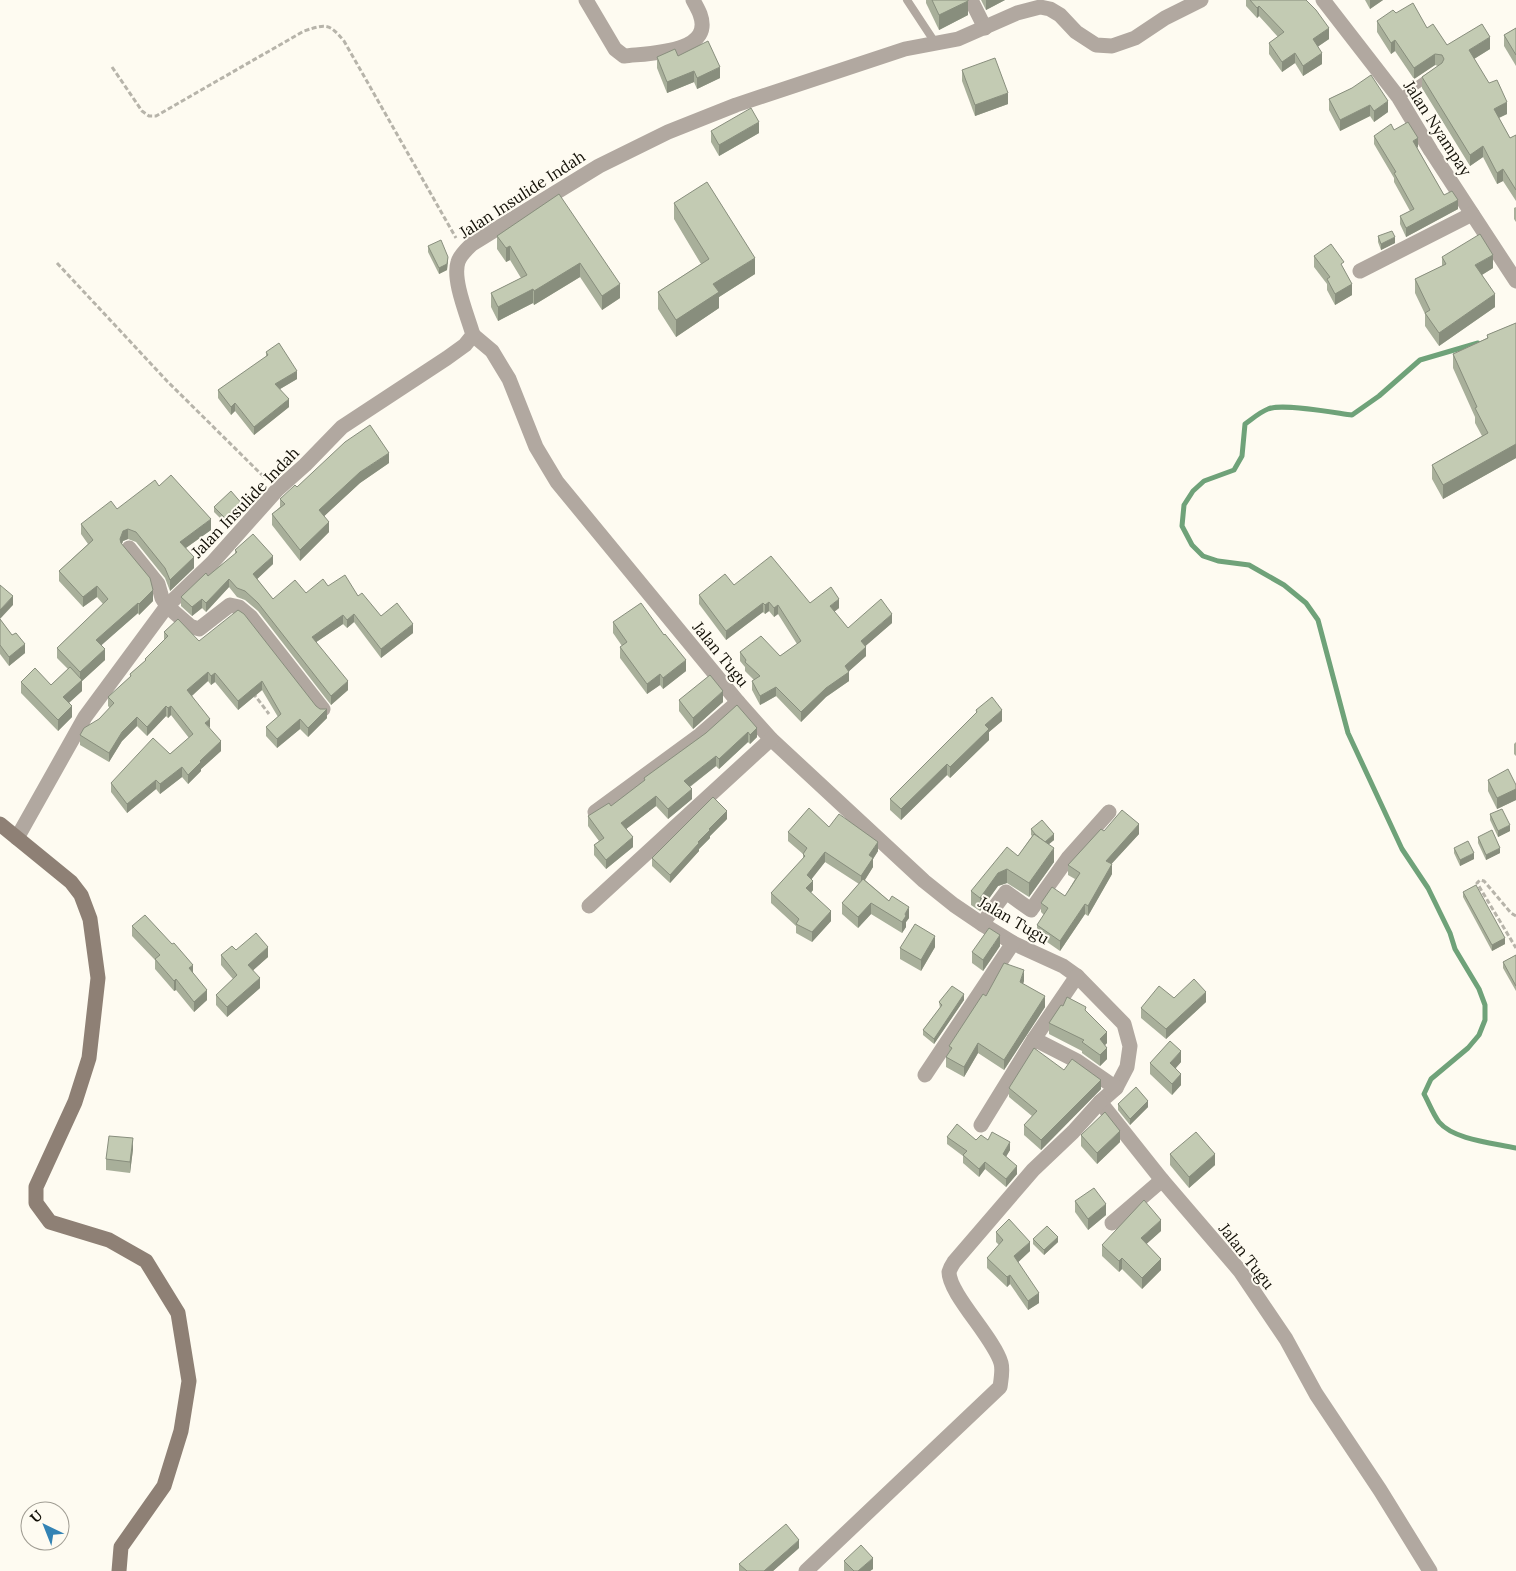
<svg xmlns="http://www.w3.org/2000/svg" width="1516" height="1571" font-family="Lora,serif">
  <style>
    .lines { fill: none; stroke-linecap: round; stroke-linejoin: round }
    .stream { stroke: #6fa279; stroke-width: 5 }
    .path { stroke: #b7b4aa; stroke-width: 3; stroke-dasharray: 5 2.5; stroke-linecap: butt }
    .lane { stroke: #b1a8a0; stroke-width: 8 }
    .street { stroke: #b1a8a0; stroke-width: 15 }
    .secondary { stroke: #8e8075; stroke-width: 15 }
    .wall { fill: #a8af9a }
    .shaded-wall { fill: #888e7d }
    .building { fill: #c3cbb3; stroke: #888e7d }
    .labels { text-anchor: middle; stroke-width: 4; stroke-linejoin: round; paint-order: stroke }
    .street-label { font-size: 16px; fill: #131007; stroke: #fefbf1 }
  </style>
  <rect width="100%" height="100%" fill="#fefbf1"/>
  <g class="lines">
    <path class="stream" d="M 1478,343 L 1420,360 L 1379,396 L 1352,415 C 1336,413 1282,403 1268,409 C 1260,412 1252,419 1245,424 L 1242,456 L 1234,470 L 1204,481 L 1193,491 L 1184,505 L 1182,526 L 1192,545 L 1203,556 L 1218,561 L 1249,565 L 1284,585 L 1306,603 L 1318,620 L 1348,733 L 1402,849 L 1428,888 L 1450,933 L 1455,949 L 1479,989 L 1485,1005 L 1485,1020 L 1479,1035 L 1468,1048 L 1431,1079 L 1424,1094 C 1429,1103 1433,1114 1439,1122 C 1454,1140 1494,1143 1516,1148"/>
    <g class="path">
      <path d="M 112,67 L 142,111 L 149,116 L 156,116 L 304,31 C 326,24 329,23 344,41 L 456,238"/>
      <polyline points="57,263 167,381 266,479"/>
      <polyline points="253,693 269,714"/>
      <polyline points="1516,916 1511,913 1484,881 1480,880 1477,883 1516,948"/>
    </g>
    <g class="lane">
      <polyline points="907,0 936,44"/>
      <polyline points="1399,98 1430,76"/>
    </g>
    <g class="street">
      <path d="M 586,0 L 615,49 L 624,56 C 647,53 715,54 700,14 C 698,9 695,4 693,0"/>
      <polyline points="971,0 985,28"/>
      <polyline points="1323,0 1399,98 1431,151 1516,281"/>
      <polyline points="1360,271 1472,214"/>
      <polyline points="473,335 492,351 509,379 536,447 557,482 738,702 771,739 924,881 954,905 982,924 1013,943 1063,966 1077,976 1124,1024 1130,1046 1127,1067 1116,1088 1100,1102 1162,1180 1240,1271 1286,1339 1316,1394 1380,1490 1430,1571"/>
      <polyline points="129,548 158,584 162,598 167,606 190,626 199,629 230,605 239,607 251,617 323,709"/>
      <polyline points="595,812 700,735 738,702"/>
      <path d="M 17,838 L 85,717 L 167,606 L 212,563 L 277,490 L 305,465 L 342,427 L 447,358 L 465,345 L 473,335 C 468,317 452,280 458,262 C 460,255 467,249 472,244 L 599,166 L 668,132 L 736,105 L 905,49 L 958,39 L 1017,13 L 1040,7 L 1050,9 L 1060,15 L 1076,32 L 1096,45 L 1112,46 L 1135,38 L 1165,18 L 1201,0"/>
      <polyline points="589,906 771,739"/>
      <polyline points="982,924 1006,892 1031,910 1068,858 1109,812"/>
      <polyline points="1034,1039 1077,1061 1116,1088"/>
      <polyline points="925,1075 1013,943"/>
      <polyline points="981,1125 1034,1039 1077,976"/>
      <polyline points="1112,1223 1162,1180"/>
      <path d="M 806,1571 L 1000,1387 C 1001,1380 1003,1370 1001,1363 C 994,1338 949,1294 949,1272 C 950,1269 952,1265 954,1262 L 1033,1170 L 1073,1132 L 1100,1102"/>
    </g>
    <polyline class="secondary" points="0,824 71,882 81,895 90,919 98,978 89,1058 75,1102 36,1187 36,1203 50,1222 109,1240 146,1261 178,1313 189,1381 181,1431 164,1486 121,1547 119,1571"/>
  </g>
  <g class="wall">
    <polygon points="926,0 968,0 968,15 939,30 926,3"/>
    <polygon points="981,0 1005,0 986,10"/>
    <polygon points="1246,0 1306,0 1329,39 1317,47 1322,64 1303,76 1295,63 1282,72 1269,54 1269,43 1278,37 1259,16 1257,18 1246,6"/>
    <polygon points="1365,0 1383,0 1370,9"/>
    <polygon points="1396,13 1427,28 1447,45 1490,49 1474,59 1507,114 1499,118 1510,138 1516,135 1516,201 1503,181 1497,184 1483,157 1470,166 1422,88 1422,77 1438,66 1435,65 1414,79 1395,51 1391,54 1377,32 1377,21"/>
    <polygon points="1516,28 1516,66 1504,46 1504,35"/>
    <polygon points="678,56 720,78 697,89 694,82 667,93 657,68 657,57"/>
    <polygon points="962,70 1008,104 975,116 962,81"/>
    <polygon points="1352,88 1388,112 1374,122 1370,116 1340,131 1329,110 1329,99"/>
    <polygon points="1394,130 1418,147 1417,148 1444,195 1458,209 1406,237 1400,224 1400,216 1410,211 1394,182 1394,178 1374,144 1374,136"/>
    <polygon points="711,131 759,133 719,156 711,142"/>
    <polygon points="559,194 620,298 602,310 580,277 534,305 533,303 498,321 491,307 491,293 521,278 510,260 506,262 497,249 497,236"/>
    <polygon points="674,203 755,274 719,297 719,308 676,337 658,309 658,292 701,264 674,219"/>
    <polygon points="1516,207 1516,222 1514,219 1514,208"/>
    <polygon points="1378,236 1395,243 1381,250 1378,242"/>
    <polygon points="428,246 448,262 447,270 439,274 428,252"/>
    <polygon points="1314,256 1344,269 1352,295 1335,305 1327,290 1327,284 1314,267"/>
    <polygon points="1442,257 1493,268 1482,275 1495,307 1439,346 1425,326 1425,314 1415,293 1415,279 1442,266"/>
    <polygon points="1516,323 1516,458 1443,499 1432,479 1432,465 1482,436 1475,423 1475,417 1453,368 1453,354 1487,338 1487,335"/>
    <polygon points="266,352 297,379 280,389 289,407 254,435 235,411 231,415 218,398 218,390 266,357"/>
    <polygon points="389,463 360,483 324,516 329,532 300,561 272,525 272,514 280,507 280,499 297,487"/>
    <polygon points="159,486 211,530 186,548 194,568 170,591 165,578 136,542 128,539 123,541 122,544 153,601 139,615 138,613 101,645 105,660 82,681 82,691 69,703 72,717 58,731 21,693 21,682 51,685 68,669 57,658 57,648 103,604 97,597 83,607 59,581 59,571 88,544 81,534 81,524 117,509"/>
    <polygon points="214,507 243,510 227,525 214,512"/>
    <polygon points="235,550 273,564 257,579 273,599 306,593 328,586 358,596 381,616 413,633 381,658 354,622 347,628 343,624 316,642 348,690 331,705 258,611 245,600 237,597 229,587 206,612 202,608 192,616 181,606 181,597 235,554"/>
    <polygon points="734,585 810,603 839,608 834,612 848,628 892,623 865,646 866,656 849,671 849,681 826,697 801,722 776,696 760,705 752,690 752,681 754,680 745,671 745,667 740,661 740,652 780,656 797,644 778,614 774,617 769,611 765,614 763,612 726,640 699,604 699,595"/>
    <polygon points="0,619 25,653 9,666 0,654"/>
    <polygon points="613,622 664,635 686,671 663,689 660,685 647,694 620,658 620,647 622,646 613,633"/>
    <polygon points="164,632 199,641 316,706 327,718 308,737 300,729 277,748 266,736 266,727 278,717 262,690 238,710 215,682 211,685 208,681 192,696 221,751 201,769 201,771 188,784 182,777 160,794 156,789 127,813 111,792 111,783 170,754 189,738 171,715 168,718 166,716 147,736 137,726 122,741 109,762 80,745 80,735 99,719 110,708 108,706 108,697 130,677 130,674 145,661 145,659 164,641"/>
    <polygon points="679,700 723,702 693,729 679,711"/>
    <polygon points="737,705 757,737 750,744 748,742 719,769 716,766 690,787 692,799 668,819 656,806 626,829 633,847 606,869 594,855 594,845 599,841 588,826 588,816 611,806 644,781 644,778 706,733"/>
    <polygon points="976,710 1002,721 989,732 989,740 950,778 947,775 901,820 890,810 890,799 976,714"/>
    <polygon points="1516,742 1516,756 1514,754 1514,744"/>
    <polygon points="1488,780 1516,785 1516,800 1497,809 1488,791"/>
    <polygon points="1490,814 1510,831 1498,837 1490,820"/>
    <polygon points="727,819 710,836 710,838 699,849 699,851 670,883 652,866 652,858"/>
    <polygon points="829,827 878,851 873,859 873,867 865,880 909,918 906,922 906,927 902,933 871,914 858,928 842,914 842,903 859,884 825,862 811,879 813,890 811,893 831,921 812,942 796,933 796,926 771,903 771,893 803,859 803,854 788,841 788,832"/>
    <polygon points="1031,829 1054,840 1049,844 1054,862 1029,897 1007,883 998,886 980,911 971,905 971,891 1018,856 1032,836 1031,835"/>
    <polygon points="1104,831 1139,834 1111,864 1112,874 1088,916 1085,914 1060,951 1037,935 1037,925 1044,915 1041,912 1041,903 1065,896 1075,879 1068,875 1068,865"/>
    <polygon points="1478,837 1500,853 1486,860 1478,843"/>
    <polygon points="1454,848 1474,859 1460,866 1454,853"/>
    <polygon points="1463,892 1505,944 1492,951 1463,897"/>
    <polygon points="132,926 193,973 207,1000 194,1012 176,990 174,991 155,969 155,960 132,936"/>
    <polygon points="1000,946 983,971 972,963 972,952"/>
    <polygon points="935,947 921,971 900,959 900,948"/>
    <polygon points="236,950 268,957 253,970 260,988 227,1017 216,1005 216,995 233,979 221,965 221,955"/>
    <polygon points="1516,955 1516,991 1503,968 1503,962"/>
    <polygon points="1024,981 1023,984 1045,1007 1004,1070 978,1053 964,1077 946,1067 946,1057 949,1052 949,1046 986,996"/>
    <polygon points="964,1000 934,1044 923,1035 923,1030 940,1008 939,1002"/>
    <polygon points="1206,1002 1166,1039 1141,1018 1141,1008"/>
    <polygon points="1086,1012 1107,1043 1105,1045 1107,1059 1100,1066 1082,1053 1082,1051 1049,1034 1049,1023"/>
    <polygon points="1181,1062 1176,1068 1181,1085 1172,1095 1150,1074 1150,1063"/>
    <polygon points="1064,1070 1101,1089 1041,1150 1024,1135 1024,1125 1032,1116 1009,1097 1009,1088"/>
    <polygon points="1118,1104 1148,1107 1130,1125 1118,1110"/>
    <polygon points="1081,1135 1120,1142 1097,1164 1081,1146"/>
    <polygon points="947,1137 988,1140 1010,1150 1006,1156 1017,1174 1006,1187 985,1169 979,1177 963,1163 963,1156 947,1144"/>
    <polygon points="133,1149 130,1173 106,1170 106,1159"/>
    <polygon points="1170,1154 1215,1165 1189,1188 1170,1165"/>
    <polygon points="1075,1201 1106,1215 1088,1230 1075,1212"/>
    <polygon points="1161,1231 1146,1244 1161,1270 1142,1289 1122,1269 1119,1272 1102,1256 1102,1245"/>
    <polygon points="996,1232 1030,1251 1018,1262 1039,1303 1028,1310 1010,1284 1007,1287 987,1268 987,1258 999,1245 996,1242"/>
    <polygon points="1033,1239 1058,1242 1044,1255 1033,1244"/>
    <polygon points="799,1548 773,1571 739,1571 739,1564"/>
    <polygon points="844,1561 873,1569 870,1571 844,1571"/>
  </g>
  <g class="shaded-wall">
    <polygon points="986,0 1005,0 986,10"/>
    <polygon points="1370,0 1383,0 1370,9"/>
    <polygon points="968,1 968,15 939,30 939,15"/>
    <polygon points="1259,6 1259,16 1257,18 1257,8"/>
    <polygon points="1329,28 1329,39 1313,50 1313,39"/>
    <polygon points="1490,37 1490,49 1469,62 1469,50"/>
    <polygon points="1395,40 1395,51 1391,54 1391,43"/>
    <polygon points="1295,53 1295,63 1282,72 1282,62"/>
    <polygon points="1322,53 1322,64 1303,76 1303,66"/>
    <polygon points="1435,54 1435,65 1414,79 1414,68"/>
    <polygon points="720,67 720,78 697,89 697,78"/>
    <polygon points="694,71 694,82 667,93 667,82"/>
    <polygon points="1008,93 1008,104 975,116 975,105"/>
    <polygon points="1388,101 1388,112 1374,122 1374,111"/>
    <polygon points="1507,102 1507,114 1494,120 1494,109"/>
    <polygon points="1370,105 1370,116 1340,131 1340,120"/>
    <polygon points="759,122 759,133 719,156 719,145"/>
    <polygon points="1418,138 1418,147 1413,150 1413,141"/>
    <polygon points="1483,146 1483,157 1470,166 1470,155"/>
    <polygon points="1503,169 1503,181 1497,184 1497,173"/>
    <polygon points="1458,200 1458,209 1406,237 1406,228"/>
    <polygon points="1395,237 1395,243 1381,250 1381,244"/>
    <polygon points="510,246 510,260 506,262 506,248"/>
    <polygon points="1493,255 1493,268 1475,279 1475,265"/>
    <polygon points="448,257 447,270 439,274 439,268"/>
    <polygon points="755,258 755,274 719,297 719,308 676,337 676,320 713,284"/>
    <polygon points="580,263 580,277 534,305 534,291"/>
    <polygon points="620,284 620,298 602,310 602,296"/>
    <polygon points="1352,284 1352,295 1335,305 1335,294"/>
    <polygon points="533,289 533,303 498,321 498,307"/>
    <polygon points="1495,294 1495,307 1439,346 1439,333"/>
    <polygon points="297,371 297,379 275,392 275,384"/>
    <polygon points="289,399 289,407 254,435 254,427"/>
    <polygon points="235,403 235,411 231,415 231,407"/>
    <polygon points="1516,444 1516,458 1443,499 1443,485"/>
    <polygon points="389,453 389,463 360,483 319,521 319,510 360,472"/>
    <polygon points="243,505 243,510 227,525 227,520"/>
    <polygon points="211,519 211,530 180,552 180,542"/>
    <polygon points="329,522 329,532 300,561 300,550"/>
    <polygon points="128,529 128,539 123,541 120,549 120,539 123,531"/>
    <polygon points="273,556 273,564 253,583 253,574"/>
    <polygon points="194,557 194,568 170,591 170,580"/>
    <polygon points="229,579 229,587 206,612 206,603"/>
    <polygon points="97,586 97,597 83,607 83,597"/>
    <polygon points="153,590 153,601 139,615 139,604"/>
    <polygon points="13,596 13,605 0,619 0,610"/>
    <polygon points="202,599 202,608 192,616 192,607"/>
    <polygon points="839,599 839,608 830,615 830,606"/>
    <polygon points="769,602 769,611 765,614 765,605"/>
    <polygon points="138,603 138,613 96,650 96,640"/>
    <polygon points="763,603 763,612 726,640 726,631"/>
    <polygon points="778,605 778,614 774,617 774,608"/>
    <polygon points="354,614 354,622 347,628 347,620"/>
    <polygon points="892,614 892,623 861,650 861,641"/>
    <polygon points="343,615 343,624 312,645 312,637"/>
    <polygon points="413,624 413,633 381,658 381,649"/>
    <polygon points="25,644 25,653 9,666 9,657"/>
    <polygon points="866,647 866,656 847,673 849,672 849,681 826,697 801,722 801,712 845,666"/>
    <polygon points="105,649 105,660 82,681 82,691 63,708 63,697 80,681 80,672"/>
    <polygon points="686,660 686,671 663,689 663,678"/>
    <polygon points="208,672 208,681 187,700 187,690"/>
    <polygon points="215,673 215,682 211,685 211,676"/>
    <polygon points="660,674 660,685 647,694 647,684"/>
    <polygon points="262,681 262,690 238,710 238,701"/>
    <polygon points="348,681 348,690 331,705 331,696"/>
    <polygon points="776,687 776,696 760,705 760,696"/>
    <polygon points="723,691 723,702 693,729 693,718"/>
    <polygon points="72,706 72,717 58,731 58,720"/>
    <polygon points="166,706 166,716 147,736 147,727"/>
    <polygon points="171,706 171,715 168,718 168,708"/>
    <polygon points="327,709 327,718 308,737 308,728"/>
    <polygon points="1002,710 1002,721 989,732 989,740 950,778 950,767 985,725"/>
    <polygon points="137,717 137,726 122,741 109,762 109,753 122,732"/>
    <polygon points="210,719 210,728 205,723"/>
    <polygon points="300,719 300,729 277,748 277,739"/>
    <polygon points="757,728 757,737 750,744 750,735"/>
    <polygon points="748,732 748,742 719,769 719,759"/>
    <polygon points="221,741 221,751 201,769 201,771 188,784 188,775 200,761"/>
    <polygon points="716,756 716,766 684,791 684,781"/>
    <polygon points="947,764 947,775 901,820 901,809"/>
    <polygon points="182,767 182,777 160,794 160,784"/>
    <polygon points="156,780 156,789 127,813 127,804"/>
    <polygon points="692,789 692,799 668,819 668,809"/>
    <polygon points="1516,789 1516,800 1497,809 1497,798"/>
    <polygon points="656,796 656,806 621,833 621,823"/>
    <polygon points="727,811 727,819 710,836 710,838 699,849 699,851 670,883 670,875 709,829"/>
    <polygon points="1139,824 1139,834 1106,870 1106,861"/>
    <polygon points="1510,825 1510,831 1498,837 1498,831"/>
    <polygon points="1054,834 1054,840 1043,849 1043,844"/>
    <polygon points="633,837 633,847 606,869 606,860"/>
    <polygon points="878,842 878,851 873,859 873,867 861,886 861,876 869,855"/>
    <polygon points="1054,848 1054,862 1029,897 1029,883"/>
    <polygon points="1500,848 1500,853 1486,860 1486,855"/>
    <polygon points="825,852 825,862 807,885 807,875"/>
    <polygon points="1474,853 1474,859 1460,866 1460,860"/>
    <polygon points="1112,864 1112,874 1088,916 1088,906"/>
    <polygon points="1007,869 1007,883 998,886 980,911 980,898 998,873"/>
    <polygon points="813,881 813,890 806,898 806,888"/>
    <polygon points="871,903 871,914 858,928 858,917"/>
    <polygon points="1085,904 1085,914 1060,951 1060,941"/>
    <polygon points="909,907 909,918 906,922 906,927 902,933 902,922 905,914"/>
    <polygon points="831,911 831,921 812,942 812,932"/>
    <polygon points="1000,935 1000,946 983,971 983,960"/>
    <polygon points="935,936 935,947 921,971 921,960"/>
    <polygon points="1505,938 1505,944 1492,951 1492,945"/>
    <polygon points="268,947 268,957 248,975 248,965"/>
    <polygon points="193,965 193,975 189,968"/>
    <polygon points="1024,970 1024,981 1020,992 1020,982"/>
    <polygon points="260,978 260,988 227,1017 227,1007"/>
    <polygon points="176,979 176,990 174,991 174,981"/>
    <polygon points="207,990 207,1000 194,1012 194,1002"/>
    <polygon points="1206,992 1206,1002 1166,1039 1166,1029"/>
    <polygon points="964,994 964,1000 934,1044 934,1039"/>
    <polygon points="1045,996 1045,1007 1004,1070 1004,1060"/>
    <polygon points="1107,1032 1107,1043 1100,1050 1100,1039"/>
    <polygon points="978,1043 978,1053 964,1077 964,1067"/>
    <polygon points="1107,1048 1107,1059 1100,1066 1100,1055"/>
    <polygon points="1181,1051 1181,1062 1170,1074 1170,1063"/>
    <polygon points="1181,1074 1181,1085 1172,1095 1172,1084"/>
    <polygon points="1101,1080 1101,1089 1041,1150 1041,1140"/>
    <polygon points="1148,1101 1148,1107 1130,1125 1130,1119"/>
    <polygon points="1120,1131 1120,1142 1097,1164 1097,1153"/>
    <polygon points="133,1138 133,1149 130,1173 130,1162"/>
    <polygon points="1010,1142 1010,1150 1003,1162 1003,1154"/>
    <polygon points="1215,1154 1215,1165 1189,1188 1189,1177"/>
    <polygon points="985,1162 985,1169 979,1177 979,1169"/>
    <polygon points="1017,1166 1017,1174 1006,1187 1006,1179"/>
    <polygon points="1106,1204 1106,1215 1088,1230 1088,1219"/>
    <polygon points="1161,1220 1161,1231 1141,1249 1141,1238"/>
    <polygon points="1058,1237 1058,1242 1044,1255 1044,1250"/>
    <polygon points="1030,1242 1030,1251 1014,1266 1014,1256"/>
    <polygon points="1122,1258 1122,1269 1119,1272 1119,1261"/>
    <polygon points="1161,1259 1161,1270 1142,1289 1142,1278"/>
    <polygon points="1010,1275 1010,1284 1007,1287 1007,1277"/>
    <polygon points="1039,1293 1039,1303 1028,1310 1028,1301"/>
    <polygon points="799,1540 799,1548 773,1571 764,1571"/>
    <polygon points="873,1558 873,1569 870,1571 858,1571"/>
  </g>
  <g class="building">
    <polygon points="932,0 968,0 968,1 939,15"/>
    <polygon points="1250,0 1306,0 1316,10 1329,28 1313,39 1322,53 1303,66 1295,53 1282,62 1269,43 1284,32 1259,6 1257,8"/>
    <polygon points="1413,3 1427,28 1433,24 1447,45 1482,24 1490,37 1469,50 1489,83 1497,80 1507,102 1494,109 1510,138 1516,135 1516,190 1503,169 1497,173 1483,146 1470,155 1422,77 1442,63 1444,59 1442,55 1435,54 1414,68 1395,40 1391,43 1377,21 1393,10 1396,13"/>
    <polygon points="1516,28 1516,55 1504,35"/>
    <polygon points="708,41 720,67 697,78 694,71 667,82 657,57 675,49 678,56"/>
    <polygon points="995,58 1008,93 975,105 962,70"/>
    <polygon points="1371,75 1388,101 1374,111 1370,105 1340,120 1329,99 1352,88"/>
    <polygon points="751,108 759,122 719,145 711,131"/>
    <polygon points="1408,122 1418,138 1413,141 1444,195 1452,191 1458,200 1406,228 1400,216 1414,209 1394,173 1396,172 1374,136 1391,124 1394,130"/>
    <polygon points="707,182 755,258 713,284 719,292 676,320 658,292 709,259 674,203"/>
    <polygon points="559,194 620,284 602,296 580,263 534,291 533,289 498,307 491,293 527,275 510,246 506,248 497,236"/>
    <polygon points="1392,231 1395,237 1381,244 1378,236"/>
    <polygon points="1480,234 1493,255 1475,265 1495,294 1439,333 1425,313 1430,310 1415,279 1446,264 1442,257"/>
    <polygon points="441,240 448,257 447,264 439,268 428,246"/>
    <polygon points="1331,244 1344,262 1341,264 1352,284 1335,294 1327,279 1330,277 1314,256"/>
    <polygon points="1516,323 1516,444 1443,485 1432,465 1488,433 1475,408 1477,407 1453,354 1488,338 1487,335"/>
    <polygon points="279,343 297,371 275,384 289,399 254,427 235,403 231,407 218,390 268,355 266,352"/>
    <polygon points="370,425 389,453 360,472 319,510 329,522 300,550 272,514 285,504 280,499 295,485 297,487 345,442"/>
    <polygon points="171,475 211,519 180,542 194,557 170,580 165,568 136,532 128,529 123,531 120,539 121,543 150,578 153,590 139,604 138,603 96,640 105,649 80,672 57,648 108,599 97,586 83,597 59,571 93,540 81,524 111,501 117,509 155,480 159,486"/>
    <polygon points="231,491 243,505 227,520 214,507"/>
    <polygon points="253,534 273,556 253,574 273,599 295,580 306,593 323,579 328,586 345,575 358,596 362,593 381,616 397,603 413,624 381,649 354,614 347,620 343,615 312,637 348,681 331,696 258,603 245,591 237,588 229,579 206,603 202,599 192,607 181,597 206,573 208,576 237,552 235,550"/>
    <polygon points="771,556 810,603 831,587 839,599 830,606 848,628 881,599 892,614 861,641 866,647 845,666 849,672 826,688 801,712 776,687 760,696 752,681 760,676 745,662 746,660 740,652 761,636 780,656 801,641 778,605 774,608 769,602 765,605 763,603 726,631 699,595 725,574 734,585"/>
    <polygon points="0,585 13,596 0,610"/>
    <polygon points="641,603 664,635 665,634 686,660 663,678 660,674 647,684 620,647 627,642 613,622"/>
    <polygon points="238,610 244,614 316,706 320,709 327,709 308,728 300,719 277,739 266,727 281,714 262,681 238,701 215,673 211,676 208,672 187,690 210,719 205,723 221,741 200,761 201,762 188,775 182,767 160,784 156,780 127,804 111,783 153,738 170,754 193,734 171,706 168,708 166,706 147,727 137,717 122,732 109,753 80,735 84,728 99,719 114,703 108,697 131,676 130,674 146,660 145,659 168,636 164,632 178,619 199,641"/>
    <polygon points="0,619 12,635 16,633 25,644 9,657 0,645"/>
    <polygon points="70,667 82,680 63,697 72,706 58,720 21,682 35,668 51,685"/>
    <polygon points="710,675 723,691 693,718 679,700"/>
    <polygon points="992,697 1002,710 985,725 989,729 950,767 947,764 901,809 890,799 977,712 976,710"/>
    <polygon points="737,705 757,728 750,735 748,732 719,759 716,756 684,781 692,789 668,809 656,796 621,823 633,837 606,860 594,845 604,838 588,816 609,803 611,806 645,780 644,778 706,733"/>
    <polygon points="1508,769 1516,785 1516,789 1497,798 1488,780"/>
    <polygon points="713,797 727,811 709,829 710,830 698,842 699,843 670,875 652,858"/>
    <polygon points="809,808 829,827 839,814 878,842 869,855 873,858 861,876 825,852 807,875 813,881 806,888 831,911 812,932 796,924 799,919 771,893 805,856 803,854 807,848 788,832"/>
    <polygon points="1502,809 1510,825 1498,831 1490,814"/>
    <polygon points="1122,810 1139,824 1106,861 1112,864 1088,906 1085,904 1060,941 1037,925 1048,908 1041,903 1052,887 1065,896 1080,873 1068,865 1101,829 1104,831"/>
    <polygon points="1042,820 1054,834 1045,842 1035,834 1031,829"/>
    <polygon points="1492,830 1500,848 1486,855 1478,837"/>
    <polygon points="1034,834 1054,848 1029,883 1007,869 998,873 980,898 971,891 1007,847 1018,856"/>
    <polygon points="1468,841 1474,853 1460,860 1454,848"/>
    <polygon points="863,879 889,901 892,896 909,907 905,914 906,916 902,922 871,903 858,917 842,903"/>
    <polygon points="1476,885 1505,938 1492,945 1463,892"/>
    <polygon points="145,915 172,944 174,943 193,965 189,968 207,990 194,1002 176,979 174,981 155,959 160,955 132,926"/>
    <polygon points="915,924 935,936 921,960 900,948"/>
    <polygon points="989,928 1000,935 983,960 972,952"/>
    <polygon points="256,933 268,947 248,965 260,978 227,1007 216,995 237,975 221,955 232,946 236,950"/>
    <polygon points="1516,955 1516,986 1503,962"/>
    <polygon points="1004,963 1024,970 1020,982 1045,996 1004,1060 978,1043 964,1067 946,1057 952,1048 949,1046 983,994 986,996"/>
    <polygon points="1194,979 1206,992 1166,1029 1141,1008 1159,986 1174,998"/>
    <polygon points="952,986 964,994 934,1039 923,1030 942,1005 939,1002"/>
    <polygon points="1067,997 1086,1007 1085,1010 1107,1032 1100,1039 1107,1048 1100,1055 1082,1042 1084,1040 1049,1023 1061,1005 1063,1006"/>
    <polygon points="1170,1041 1181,1051 1170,1063 1181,1074 1172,1084 1150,1063"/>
    <polygon points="1034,1048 1064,1070 1072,1059 1101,1080 1041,1140 1024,1125 1037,1111 1009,1088"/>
    <polygon points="1136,1087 1148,1101 1130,1119 1118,1104"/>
    <polygon points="1105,1112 1120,1131 1097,1153 1081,1135"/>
    <polygon points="957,1124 976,1140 981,1135 988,1140 992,1132 1010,1142 1003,1154 1017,1166 1006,1179 985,1162 979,1169 963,1155 967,1151 947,1137"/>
    <polygon points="1196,1132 1215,1154 1189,1177 1170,1154"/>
    <polygon points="109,1136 133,1138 130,1162 106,1159"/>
    <polygon points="1094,1188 1106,1204 1088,1219 1075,1201"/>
    <polygon points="1144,1200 1161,1220 1141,1238 1161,1259 1142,1278 1122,1258 1119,1261 1102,1245"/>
    <polygon points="1009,1219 1030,1242 1014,1256 1039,1293 1028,1301 1010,1275 1007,1277 987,1258 1003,1240 996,1232"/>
    <polygon points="1047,1226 1058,1237 1044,1250 1033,1239"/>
    <polygon points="786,1524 799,1540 764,1571 747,1571 739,1564"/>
    <polygon points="861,1545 873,1558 858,1571 854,1571 844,1561"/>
  </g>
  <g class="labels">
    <g class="street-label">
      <text transform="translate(1438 128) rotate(57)" y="6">Jalan Nyampay</text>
      <text transform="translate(522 194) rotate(-33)" y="6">Jalan Insulide Indah</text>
      <text transform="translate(245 502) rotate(-46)" y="6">Jalan Insulide Indah</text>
      <text transform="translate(721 654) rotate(51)" y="6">Jalan Tugu</text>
      <text transform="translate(1014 920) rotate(30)" y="6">Jalan Tugu</text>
      <text transform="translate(1247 1256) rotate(52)" y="6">Jalan Tugu</text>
    </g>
  </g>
  <g transform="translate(45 1526) rotate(317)"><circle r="24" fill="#fefbf1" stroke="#a09d93"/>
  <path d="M0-4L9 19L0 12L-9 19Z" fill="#3383b4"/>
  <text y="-8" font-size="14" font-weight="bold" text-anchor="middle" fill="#131007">U</text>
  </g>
</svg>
